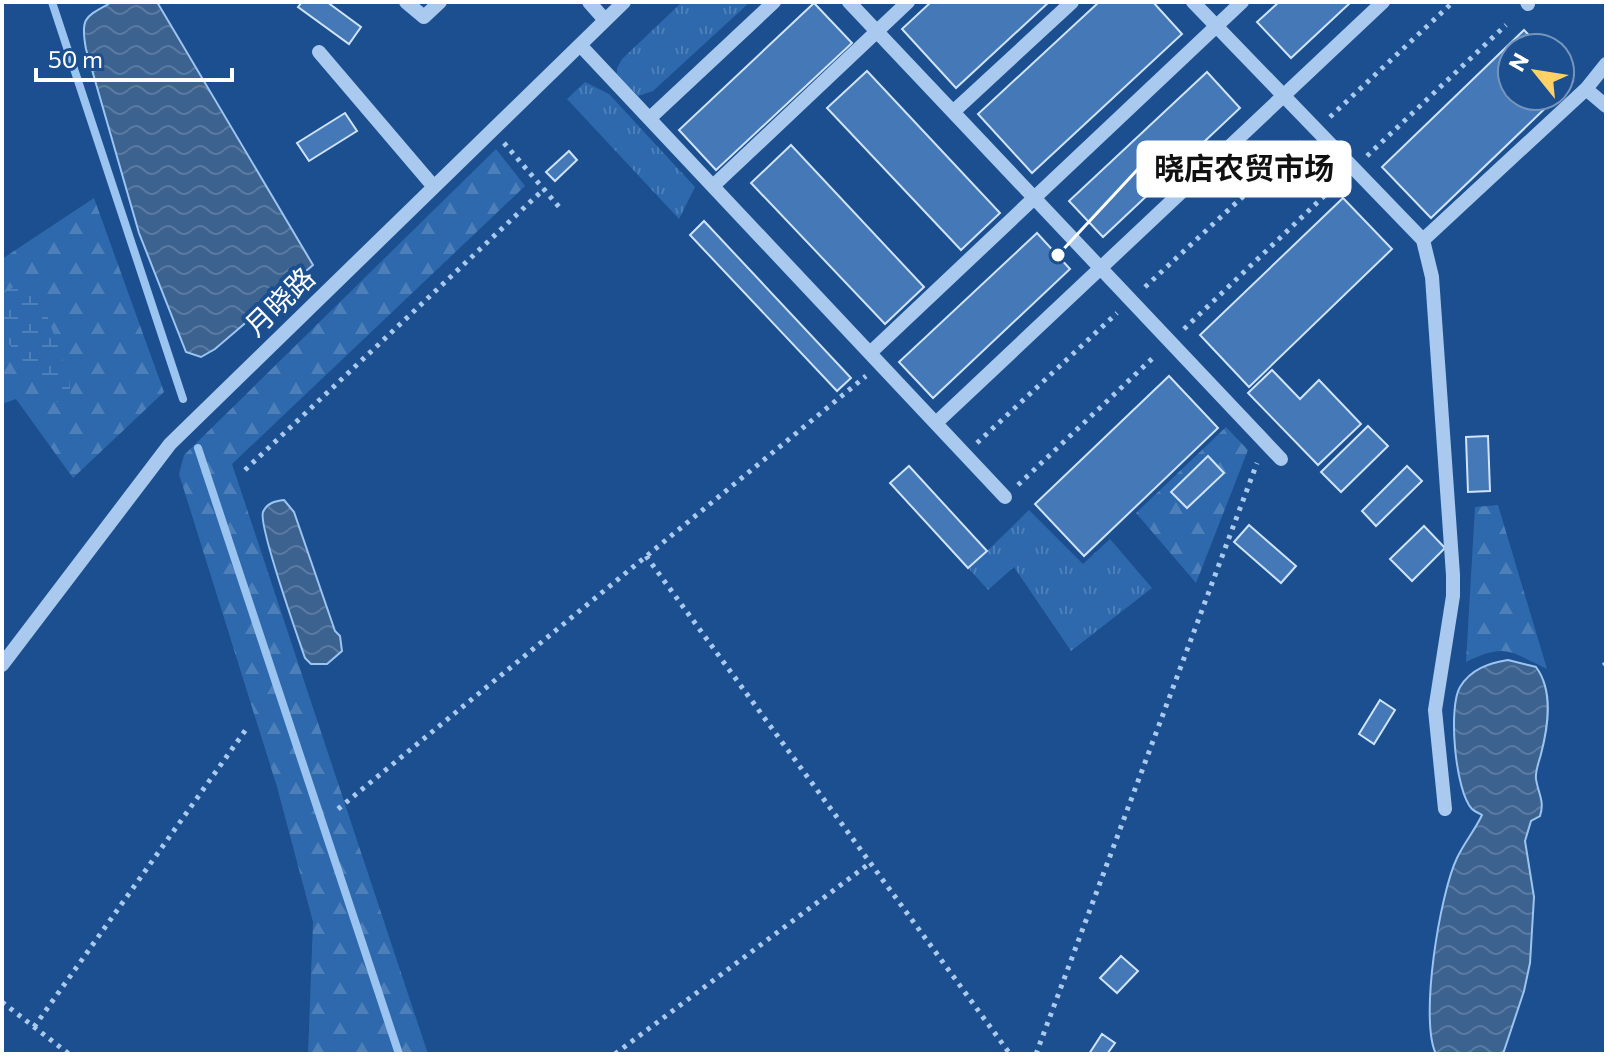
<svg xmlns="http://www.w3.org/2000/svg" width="1608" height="1056" font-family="Commissioner,'Noto Sans SC',sans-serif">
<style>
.grass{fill:url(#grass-tufts)}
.forest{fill:url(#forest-firs)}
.wetland{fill:url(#wetland-marsh)}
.water{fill:url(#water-waves);stroke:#9cc4f0;stroke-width:2}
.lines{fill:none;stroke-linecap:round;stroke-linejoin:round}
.stream{stroke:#9cc4f0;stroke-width:8}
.building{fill:#4478b7;stroke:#cfe3fa;stroke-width:2}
.path{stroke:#a9c9ee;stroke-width:5;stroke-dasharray:4 6;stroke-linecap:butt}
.minor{stroke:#a9c9ee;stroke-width:14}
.labels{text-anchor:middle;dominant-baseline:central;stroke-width:8;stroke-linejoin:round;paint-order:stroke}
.street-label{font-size:28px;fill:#fff;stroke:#1b4f8f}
.leader{fill:none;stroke:#fff;stroke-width:3}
.callout-dot{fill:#fff;stroke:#1b4f8f;stroke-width:3}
.callout{fill:#fff;stroke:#fff;stroke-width:3}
.callout-label{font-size:30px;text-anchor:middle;font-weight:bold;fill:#111}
</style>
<defs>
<pattern id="grass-tufts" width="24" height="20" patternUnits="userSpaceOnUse" patternTransform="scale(2)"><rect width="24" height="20" fill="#2e69ad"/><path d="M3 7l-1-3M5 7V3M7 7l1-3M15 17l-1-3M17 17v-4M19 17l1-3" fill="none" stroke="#4d80b9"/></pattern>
<pattern id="forest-firs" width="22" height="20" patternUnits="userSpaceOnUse" patternTransform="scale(2)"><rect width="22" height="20" fill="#2e69ad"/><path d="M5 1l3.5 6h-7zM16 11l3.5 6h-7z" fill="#4d80b9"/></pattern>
<pattern id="wetland-marsh" width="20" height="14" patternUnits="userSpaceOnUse" patternTransform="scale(2)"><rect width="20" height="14" fill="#2e69ad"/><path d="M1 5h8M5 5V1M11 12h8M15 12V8" fill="none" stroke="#4d80b9"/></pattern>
<pattern id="water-waves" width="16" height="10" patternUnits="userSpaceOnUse" patternTransform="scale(2)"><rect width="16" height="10" fill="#3c6290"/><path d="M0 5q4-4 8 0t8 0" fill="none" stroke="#597aa1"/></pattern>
</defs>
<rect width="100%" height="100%" fill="#1b4f8f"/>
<path class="grass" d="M 682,2 L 750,2 L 653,91 L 638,96 L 617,74 L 617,68 L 622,59 Z
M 585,82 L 609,94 L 695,187 L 679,219 L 567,99 Z
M 1029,510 L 1083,564 L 1110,539 L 1152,588 L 1071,651 L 1014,567 L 988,590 L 969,569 Z"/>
<path class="forest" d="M 496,149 L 525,186 L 232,464 L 428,1054 L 308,1054 L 313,922 L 277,787 L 179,474 L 184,455 Z
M 94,198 L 164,392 L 73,478 L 16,399 L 2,404 L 2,259 Z
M 1226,427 L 1248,450 L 1196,583 L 1136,513 Z
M 1498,505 L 1547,669 C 1509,651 1506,643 1466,662 L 1475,507 Z"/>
<path class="wetland" d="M 22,282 L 38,289 L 69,378 L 72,408 L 59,404 L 10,345 L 2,339 L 2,294 Z"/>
<path class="water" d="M 112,2 L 157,2 L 313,265 L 215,349 L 201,357 L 186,352 L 139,233 L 86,49 C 80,17 85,17 112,2 Z
M 284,500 L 294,512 L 335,631 L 340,636 L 342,651 L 327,664 L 311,664 L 305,658 C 298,637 258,526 263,512 C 267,503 275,501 284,500 Z
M 1508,660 L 1536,667 C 1554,691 1548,727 1541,754 C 1539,762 1535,771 1536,779 C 1538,793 1545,801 1540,816 L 1531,821 L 1525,841 L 1534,897 L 1530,963 L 1524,991 L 1503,1054 L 1436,1054 C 1419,1020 1440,893 1457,858 C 1464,843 1475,830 1482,815 C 1479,813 1475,812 1472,809 C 1455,791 1448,707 1460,687 C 1471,669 1489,663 1508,660 Z"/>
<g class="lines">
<path class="stream" d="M 52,2 L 183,399
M 198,448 L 399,1054"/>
</g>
<path class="building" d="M 302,2 L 327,2 L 361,27 L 349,44 L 298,7 Z
M 931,2 L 1049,2 L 956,88 L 902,29 Z
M 1099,2 L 1153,2 L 1182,34 L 1032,173 L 978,114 Z
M 1279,2 L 1351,2 L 1291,58 L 1257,22 Z
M 814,3 L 852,43 L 716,170 L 679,130 Z
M 1524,30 L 1541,48 L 1512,48 L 1512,96 L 1558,96 L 1431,218 L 1382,167 Z
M 1560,67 L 1573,81 L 1560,94 Z
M 867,71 L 1000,213 L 961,250 L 827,108 Z
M 1207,72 L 1240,108 L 1103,237 L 1069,201 Z
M 345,113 L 357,131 L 309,161 L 297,143 Z
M 791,145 L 924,287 L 885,324 L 751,183 Z
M 569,151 L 577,160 L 555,181 L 546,172 Z
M 1343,198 L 1392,249 L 1249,387 L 1200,335 Z
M 704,221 L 851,378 L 837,391 L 690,235 Z
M 1037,233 L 1070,269 L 933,398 L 899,362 Z
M 1272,370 L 1300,399 L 1319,380 L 1361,424 L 1318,465 L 1248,393 Z
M 1169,376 L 1218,428 L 1084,556 L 1035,504 Z
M 1368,426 L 1388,446 L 1341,492 L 1321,472 Z
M 1488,436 L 1490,491 L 1468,492 L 1466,437 Z
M 1208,456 L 1224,473 L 1187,508 L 1171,492 Z
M 909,466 L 987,551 L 968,568 L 890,483 Z
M 1407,466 L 1422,481 L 1376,526 L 1362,511 Z
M 1249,525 L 1296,566 L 1281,583 L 1234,542 Z
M 1424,526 L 1445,548 L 1412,581 L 1390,559 Z
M 1380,700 L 1395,710 L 1374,744 L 1359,734 Z
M 1121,956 L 1138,971 L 1117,993 L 1100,978 Z
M 1102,1034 L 1115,1043 L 1107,1054 L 1089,1054 Z"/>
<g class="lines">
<path class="path" d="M 1330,117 L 1453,2
M 504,143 L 560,208
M 1367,156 L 1506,25
M 1145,287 L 1302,142
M 1184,329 L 1342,179
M 977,443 L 1117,313
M 245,470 L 544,189
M 1018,485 L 1156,355
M 646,556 L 1010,1054
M 1604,662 L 1606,665
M 338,809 L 866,376
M 2,1002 L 69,1054
M 34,1027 L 247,728
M 615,1054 L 870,863
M 1036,1054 L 1257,463"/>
<path class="minor" d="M 406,2 L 424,17 L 440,2
M 589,2 L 605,20
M 849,2 L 1281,459
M 1193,2 L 1423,240 L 1432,277 L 1453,575 L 1453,596 L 1435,710 L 1445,809
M 1527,2 L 1528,4
M 580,45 L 1005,497
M 319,52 L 434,187
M 1586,89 L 1606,106
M 953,112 L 1072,2
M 650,118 L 774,2
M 713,186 L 908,2
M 1423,240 L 1586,89 L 1606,64
M 870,353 L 1242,2
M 936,423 L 1383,2
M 2,665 L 170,444 L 624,2"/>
</g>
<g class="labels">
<g class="street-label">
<text transform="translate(279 301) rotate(-44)">月晓路</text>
</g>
</g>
<path class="leader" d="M1058 255L1138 169"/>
<circle class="callout-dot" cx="1058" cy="255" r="8"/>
<rect class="callout" x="1138" y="142" width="212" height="54" rx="8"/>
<g class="callout-label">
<text x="1244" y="179">晓店农贸市场</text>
</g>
<rect width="1608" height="1056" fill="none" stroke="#ffffff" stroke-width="8"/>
<g transform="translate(1536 72) rotate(300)"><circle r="38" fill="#1b4f8f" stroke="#7695bc" stroke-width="2"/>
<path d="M0-6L14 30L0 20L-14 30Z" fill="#ffd166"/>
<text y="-12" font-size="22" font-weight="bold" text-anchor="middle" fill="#ffffff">N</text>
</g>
<path d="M36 68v12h196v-12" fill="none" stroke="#ffffff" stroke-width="4"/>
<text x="48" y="68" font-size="24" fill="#ffffff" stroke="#1b4f8f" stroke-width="6" paint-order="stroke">50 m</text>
</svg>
